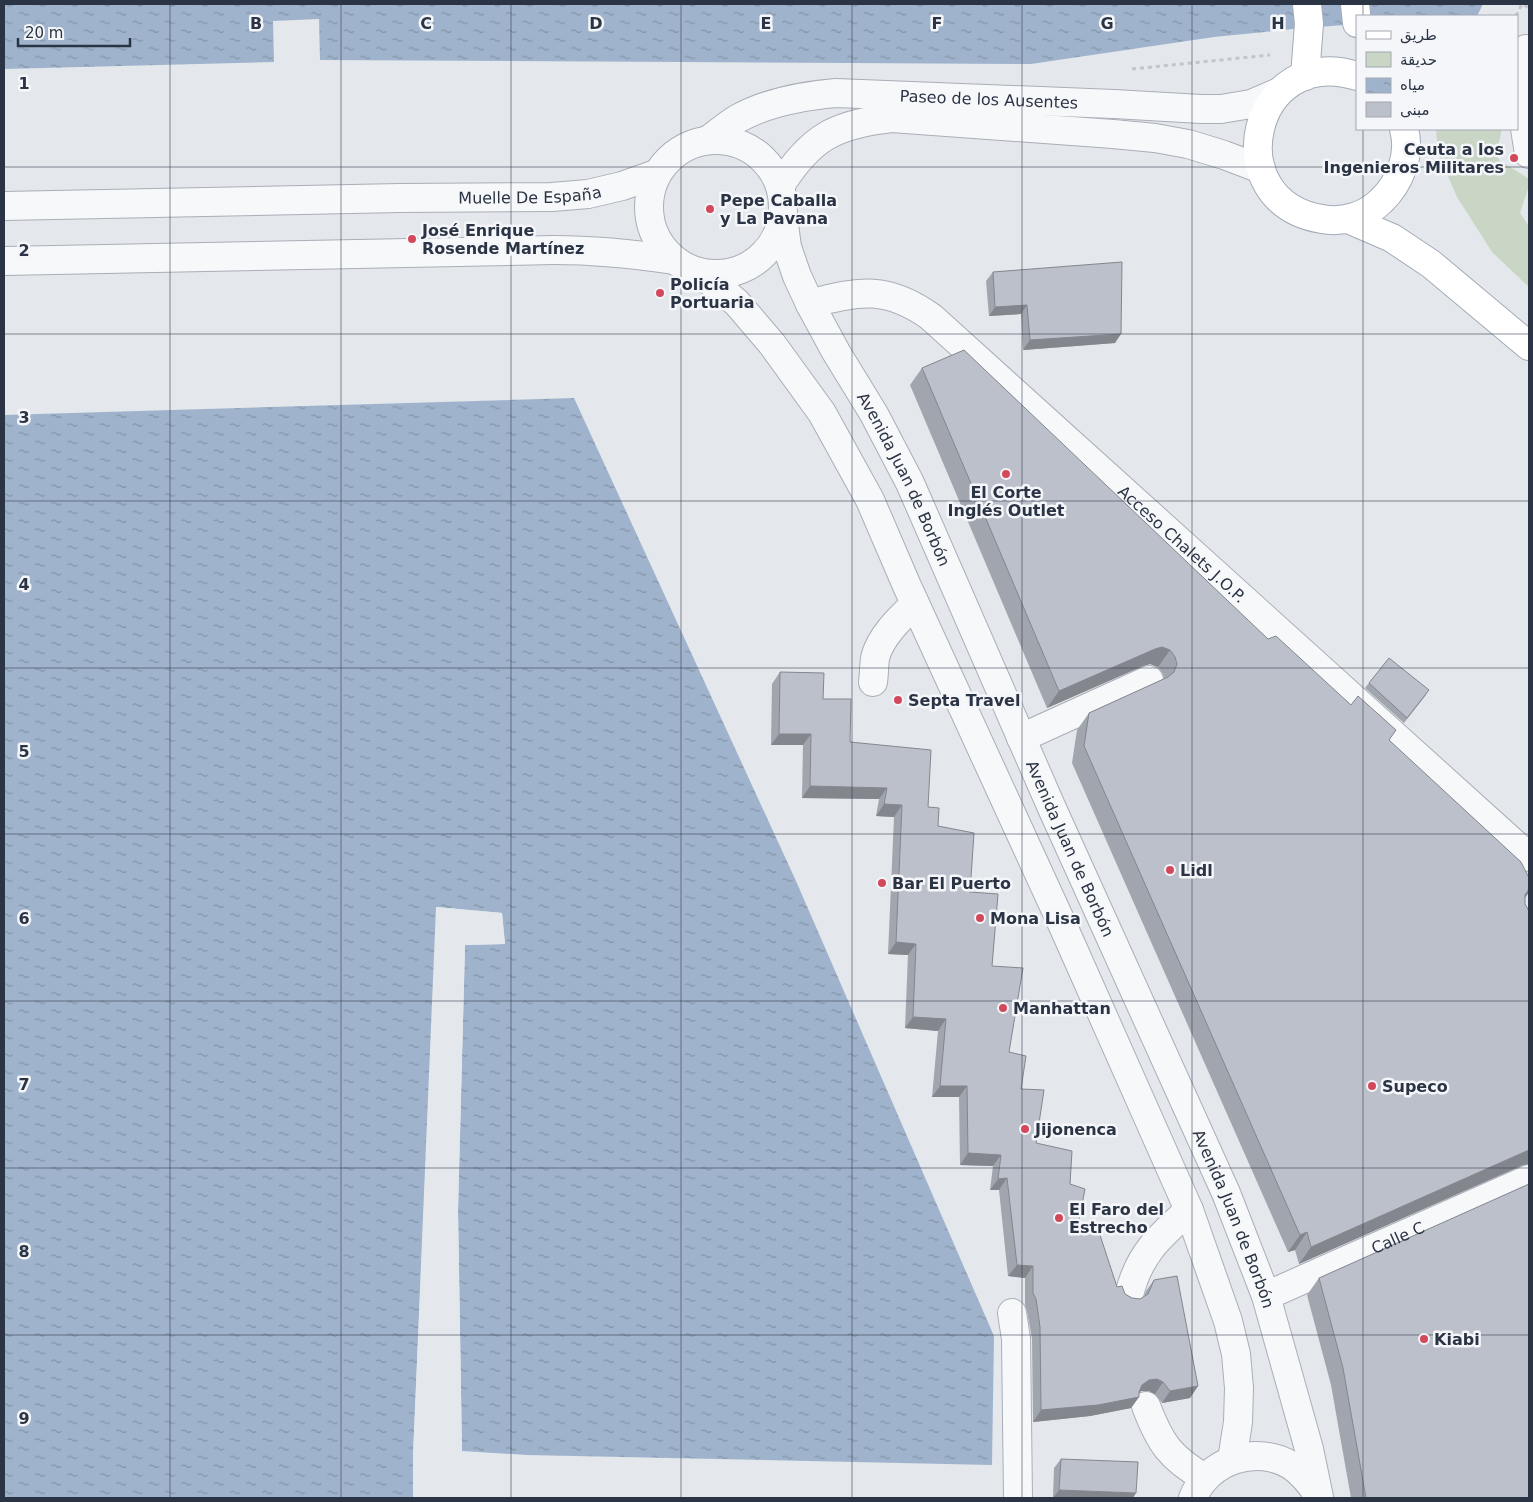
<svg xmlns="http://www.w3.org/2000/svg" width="1533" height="1502" font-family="'DejaVu Sans','Noto Naskh Arabic',sans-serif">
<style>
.green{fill:#c9d6c5}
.water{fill:url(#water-ripples)}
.pier{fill:#e4e7ec}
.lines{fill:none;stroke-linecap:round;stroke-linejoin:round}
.minor-casing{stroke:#a9aeb7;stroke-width:30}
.major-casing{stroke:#a3abb8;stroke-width:30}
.path{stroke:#c2c5cb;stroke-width:3;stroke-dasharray:4 4;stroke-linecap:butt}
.minor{stroke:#f7f8fa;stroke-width:28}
.major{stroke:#fff;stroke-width:28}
.wall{fill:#a1a5ae}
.shaded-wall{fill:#83868d}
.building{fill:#bbc0ca;stroke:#83868d}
.grid{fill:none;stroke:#2b3445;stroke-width:1;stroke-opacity:0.55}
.poi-dot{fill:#d1495b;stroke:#f4f6f9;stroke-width:2}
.labels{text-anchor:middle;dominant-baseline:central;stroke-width:5;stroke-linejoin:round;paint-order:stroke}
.street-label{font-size:16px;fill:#2b3445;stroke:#f4f6f9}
.poi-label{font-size:16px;font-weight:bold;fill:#2b3445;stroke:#f4f6f9;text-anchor:start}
.grid-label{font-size:16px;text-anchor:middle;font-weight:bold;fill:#2b3445;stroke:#f4f6f9;stroke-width:5;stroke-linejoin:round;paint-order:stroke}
</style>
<defs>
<pattern id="water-ripples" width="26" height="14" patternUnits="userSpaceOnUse" patternTransform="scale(1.25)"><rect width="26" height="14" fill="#9fb4cc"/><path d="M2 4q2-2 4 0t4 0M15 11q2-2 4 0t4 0" fill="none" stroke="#8293a7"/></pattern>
</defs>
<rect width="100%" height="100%" fill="#e4e7ec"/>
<path class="green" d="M 1436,129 L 1502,129 L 1497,151 L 1499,160 L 1529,179 L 1529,186 L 1520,213 L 1529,226 L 1529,287 L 1492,252 L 1457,197 L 1438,153 Z"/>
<path class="water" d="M 4,4 L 1529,4 L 1517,16 L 1357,16 L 1357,24 L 1293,29 L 1214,37 L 1031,64 L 320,60 L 319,19 L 273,21 L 274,62 L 4,69 Z
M 574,398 L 796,881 L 994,1336 L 992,1465 L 527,1455 L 462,1451 L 458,1211 L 465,945 L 505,944 L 502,913 L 437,907 L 413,1456 L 413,1498 L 4,1498 L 4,415 Z"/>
<path class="pier" d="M 1483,4 L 1529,4 L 1529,49 L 1517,42 L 1517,16 L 1477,16 Z
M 436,907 L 502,913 L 505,944 L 465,945 L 458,1211 L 462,1451 L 460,1451 L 455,1211 L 462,945 L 465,943 L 503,942 L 499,915 L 439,910 L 415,1456 L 413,1456 Z"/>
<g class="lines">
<g class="minor-casing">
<g id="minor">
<path d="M 1526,49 L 1524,122 L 1529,154"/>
<circle cx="716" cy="207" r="67"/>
<path id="s1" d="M 708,140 C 718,133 727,125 737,119 C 767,102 802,96 836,93 L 1114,104 L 1201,109 L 1221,109 L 1251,104 L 1279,92"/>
<path d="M 780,186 C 810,138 835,124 892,118 L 1113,134 L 1155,138 L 1188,144 L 1224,155 L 1261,169"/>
<path id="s2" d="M 4,206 L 400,198 L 552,197 L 588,194 L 622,186 L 656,174"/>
<path id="s3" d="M 783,217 L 787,247 L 797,276 L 810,304 L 836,352 L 874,414 L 910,483 L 1051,806 L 1226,1193 L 1266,1296 L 1309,1449 L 1319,1497"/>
<path d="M 4,261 L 554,250 C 595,250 634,254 674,260"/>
<path d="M 693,271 L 716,285 L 737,303 L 772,344 L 822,413 L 870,500 L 907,586 L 1063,926 L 1189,1210 L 1228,1321 L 1236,1354 L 1239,1388 L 1238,1422 L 1232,1460"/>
<path id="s4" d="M 810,304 C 859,290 888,286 931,317 L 1529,857"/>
<path d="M 873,682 C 874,675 874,666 875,658 C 880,637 900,618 915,604"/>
<path d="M 1021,738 L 1149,680"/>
<path d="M 1129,1295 C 1139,1254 1159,1237 1189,1210"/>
<path id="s5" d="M 1266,1296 L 1529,1179"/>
<path d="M 1012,1313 L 1016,1339 L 1018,1498"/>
<path d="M 1146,1406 C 1160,1443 1170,1458 1205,1478"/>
<path d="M 1193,1498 C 1208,1460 1257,1444 1292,1466 C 1303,1474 1311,1484 1318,1495"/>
</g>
</g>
<g class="major-casing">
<path id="major" d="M 1355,4 L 1357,23
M 1305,76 L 1309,24 L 1307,4
M 1357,76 C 1251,43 1216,202 1322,219 C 1343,223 1366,216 1381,201 C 1400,183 1411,155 1404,129
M 1348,219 L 1392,238 L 1431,264 L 1529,346"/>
</g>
<path class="path" d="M 1516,16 L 1522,4 L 1529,8
M 1132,69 L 1270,55"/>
<use href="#minor" class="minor"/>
<use href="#major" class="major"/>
</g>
<path class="wall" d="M 993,272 L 1115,343 L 1023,350 L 1021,314 L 989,316 L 986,281 Z
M 922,368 L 1351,705 L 1396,730 L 1389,740 L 1529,892 L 1525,898 L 1525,904 L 1529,911 L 1529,1164 L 1523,1165 L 1299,1264 L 1295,1250 L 1288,1252 L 1072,763 L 1077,730 L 1089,713 L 1164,679 L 1163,674 L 1158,667 L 1150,664 L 1143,666 L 1047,708 L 910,385 Z
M 780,672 L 823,699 L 850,742 L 928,807 L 970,892 L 992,966 L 1009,1052 L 1021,1089 L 1036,1143 L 1070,1184 L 1077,1231 L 1117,1287 L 1125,1294 L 1132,1298 L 1140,1299 L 1144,1297 L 1146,1291 L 1154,1280 L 1198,1386 L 1190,1398 L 1162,1403 L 1155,1394 L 1149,1391 L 1141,1391 L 1139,1393 L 1139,1397 L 1131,1408 L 1090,1416 L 1033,1422 L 1032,1339 L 1027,1311 L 1025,1305 L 1025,1278 L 1008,1276 L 999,1190 L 990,1190 L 993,1166 L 960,1165 L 959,1097 L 932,1097 L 938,1031 L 905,1028 L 908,955 L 888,954 L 894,817 L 876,816 L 879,799 L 802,798 L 803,745 L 771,745 L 772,684 Z
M 1369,683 L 1426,695 L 1404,723 L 1365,688 Z
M 1319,1278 L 1529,1498 L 1351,1498 L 1331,1385 L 1307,1295 Z
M 1061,1459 L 1133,1498 L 1053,1498 L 1054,1468 Z"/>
<path class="shaded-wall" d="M 1027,305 L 1021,314 L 989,316 L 995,307 Z
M 1121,334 L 1115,343 L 1023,350 L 1030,340 Z
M 1162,647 L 1170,650 L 1158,667 L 1150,664 L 1143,666 L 1047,708 L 1059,691 L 1155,649 Z
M 779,734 L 811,734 L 803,745 L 771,745 Z
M 810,786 L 887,788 L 879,799 L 802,798 Z
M 884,804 L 902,805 L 894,817 L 876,816 Z
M 1529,889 L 1529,892 L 1521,903 L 1517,906 Z
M 896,942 L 916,944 L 908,955 L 888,954 Z
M 913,1017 L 946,1019 L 938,1031 L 905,1028 Z
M 940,1086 L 967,1086 L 959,1097 L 932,1097 Z
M 1529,1150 L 1529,1164 L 1523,1165 L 1299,1264 L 1311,1247 Z
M 968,1153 L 1001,1155 L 993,1166 L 960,1165 Z
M 1007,1178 L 999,1190 L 990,1190 L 998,1179 Z
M 1307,1232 L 1295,1250 L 1288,1252 L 1300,1235 Z
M 1017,1265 L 1033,1266 L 1025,1278 L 1008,1276 Z
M 1157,1379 L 1163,1382 L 1155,1394 L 1149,1391 L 1141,1391 L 1134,1397 L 1142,1385 L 1149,1380 Z
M 1198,1386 L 1190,1398 L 1162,1403 L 1170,1391 Z
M 1139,1397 L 1131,1408 L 1090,1416 L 1033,1422 L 1041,1410 Z
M 1059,1490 L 1136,1493 L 1133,1498 L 1053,1498 Z"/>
<path class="building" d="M 1122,262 L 1121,334 L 1030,340 L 1027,305 L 995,307 L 993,272 Z
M 964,350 L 1268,639 L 1276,636 L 1351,705 L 1358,696 L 1396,730 L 1389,740 L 1521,862 L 1529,878 L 1529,889 L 1525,895 L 1525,904 L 1529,911 L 1529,1150 L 1311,1247 L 1307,1232 L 1300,1235 L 1084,746 L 1089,713 L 1168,677 L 1174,672 L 1177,664 L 1175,657 L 1170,650 L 1162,647 L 1155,649 L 1059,691 L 922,368 Z
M 1389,658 L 1429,690 L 1407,718 L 1369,683 Z
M 780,672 L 824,673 L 823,699 L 851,699 L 850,742 L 931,750 L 928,807 L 939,808 L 938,826 L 974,833 L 970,892 L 998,894 L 992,966 L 1023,968 L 1009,1052 L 1026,1056 L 1021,1089 L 1044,1090 L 1036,1143 L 1072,1151 L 1070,1184 L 1085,1189 L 1077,1231 L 1100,1235 L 1117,1287 L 1122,1286 L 1125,1294 L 1132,1298 L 1140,1299 L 1148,1294 L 1154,1280 L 1177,1276 L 1198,1386 L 1170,1391 L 1163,1382 L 1157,1379 L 1149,1380 L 1142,1385 L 1139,1392 L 1139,1397 L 1098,1405 L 1041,1410 L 1040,1327 L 1036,1299 L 1033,1293 L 1033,1266 L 1017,1265 L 1007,1178 L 998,1179 L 1001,1155 L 968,1153 L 967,1086 L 940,1086 L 946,1019 L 913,1017 L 916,944 L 896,942 L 902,805 L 884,804 L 887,788 L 810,786 L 811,734 L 779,734 Z
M 1529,1184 L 1529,1498 L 1366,1498 L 1343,1368 L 1319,1278 Z
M 1061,1459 L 1138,1462 L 1136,1493 L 1059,1490 Z"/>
<path class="grid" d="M 170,4 L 170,1498M 341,4 L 341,1498M 511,4 L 511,1498M 681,4 L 681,1498M 852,4 L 852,1498M 1022,4 L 1022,1498M 1192,4 L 1192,1498M 1363,4 L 1363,16M 1363,129 L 1363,1498M 4,167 L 1529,167M 4,334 L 1529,334M 4,501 L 1529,501M 4,668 L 1529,668M 4,834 L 1529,834M 4,1001 L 1529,1001M 4,1168 L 1529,1168M 4,1335 L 1529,1335"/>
<g class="poi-dot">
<circle cx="1514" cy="158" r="5"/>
<circle cx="710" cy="209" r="5"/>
<circle cx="412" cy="239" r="5"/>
<circle cx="660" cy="293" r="5"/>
<circle cx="1006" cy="474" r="5"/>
<circle cx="898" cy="700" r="5"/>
<circle cx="1170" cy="870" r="5"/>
<circle cx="882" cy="883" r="5"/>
<circle cx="980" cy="918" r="5"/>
<circle cx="1003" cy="1008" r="5"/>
<circle cx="1372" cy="1086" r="5"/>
<circle cx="1025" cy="1129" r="5"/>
<circle cx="1059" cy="1218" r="5"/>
<circle cx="1424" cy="1339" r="5"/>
</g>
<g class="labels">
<g class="street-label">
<text stroke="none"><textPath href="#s1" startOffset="292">Paseo de los Ausentes</textPath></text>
<text stroke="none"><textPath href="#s2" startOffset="526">Muelle De España</textPath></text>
<text stroke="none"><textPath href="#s3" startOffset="291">Avenida Juan de Borbón</textPath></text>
<text stroke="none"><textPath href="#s4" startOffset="466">Acceso Chalets J.O.P.</textPath></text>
<text stroke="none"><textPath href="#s3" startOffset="696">Avenida Juan de Borbón</textPath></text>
<text stroke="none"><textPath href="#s3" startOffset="1101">Avenida Juan de Borbón</textPath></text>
<text stroke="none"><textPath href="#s5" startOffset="144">Calle C</textPath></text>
</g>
<g class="poi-label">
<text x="1504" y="149" text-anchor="end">Ceuta a los<tspan x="1504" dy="18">Ingenieros Militares</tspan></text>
<text x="720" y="200">Pepe Caballa<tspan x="720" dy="18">y La Pavana</tspan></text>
<text x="422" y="230">José Enrique<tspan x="422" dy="18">Rosende Martínez</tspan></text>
<text x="670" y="284">Policía<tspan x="670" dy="18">Portuaria</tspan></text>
<text x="1006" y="492" text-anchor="middle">El Corte<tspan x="1006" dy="18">Inglés Outlet</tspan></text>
<text x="908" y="700">Septa Travel</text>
<text x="1180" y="870">Lidl</text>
<text x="892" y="883">Bar El Puerto</text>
<text x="990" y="918">Mona Lisa</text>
<text x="1013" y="1008">Manhattan</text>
<text x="1382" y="1086">Supeco</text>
<text x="1035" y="1129">Jijonenca</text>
<text x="1069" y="1209">El Faro del<tspan x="1069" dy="18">Estrecho</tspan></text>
<text x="1434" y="1339">Kiabi</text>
</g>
</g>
<g class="grid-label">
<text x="256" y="29">B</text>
<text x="426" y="29">C</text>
<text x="596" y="29">D</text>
<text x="766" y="29">E</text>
<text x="937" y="29">F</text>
<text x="1107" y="29">G</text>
<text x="1278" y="29">H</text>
<text x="24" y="89">1</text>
<text x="24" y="256">2</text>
<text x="24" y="423">3</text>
<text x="24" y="590">4</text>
<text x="24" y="757">5</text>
<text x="24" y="924">6</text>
<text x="24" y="1090">7</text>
<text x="24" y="1257">8</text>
<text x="24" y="1424">9</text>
</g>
<rect width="1533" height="1502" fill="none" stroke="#2b3445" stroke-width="10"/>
<rect x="1356" y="15" width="162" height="115" fill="#f4f6f9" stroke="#a4a8b1"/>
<rect x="1366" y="31" width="25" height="8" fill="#ffffff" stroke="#a4a8b1"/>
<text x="1400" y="40" font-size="15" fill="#2b3445">طريق</text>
<rect x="1366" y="52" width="25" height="15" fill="#c9d6c5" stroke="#a4a8b1"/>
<text x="1400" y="65" font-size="15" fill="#2b3445">حديقة</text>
<rect x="1366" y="78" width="25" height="15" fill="url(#water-ripples)" stroke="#a4a8b1"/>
<text x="1400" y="90" font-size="15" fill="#2b3445">مياه</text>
<rect x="1366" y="102" width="25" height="15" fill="#bbc0ca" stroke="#a4a8b1"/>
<text x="1400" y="115" font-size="15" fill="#2b3445">مبنى</text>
<path d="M18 38v8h112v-8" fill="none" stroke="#2b3445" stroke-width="2.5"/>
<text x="25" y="38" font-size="15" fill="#2b3445" stroke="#f4f6f9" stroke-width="4" paint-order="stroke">20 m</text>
</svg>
